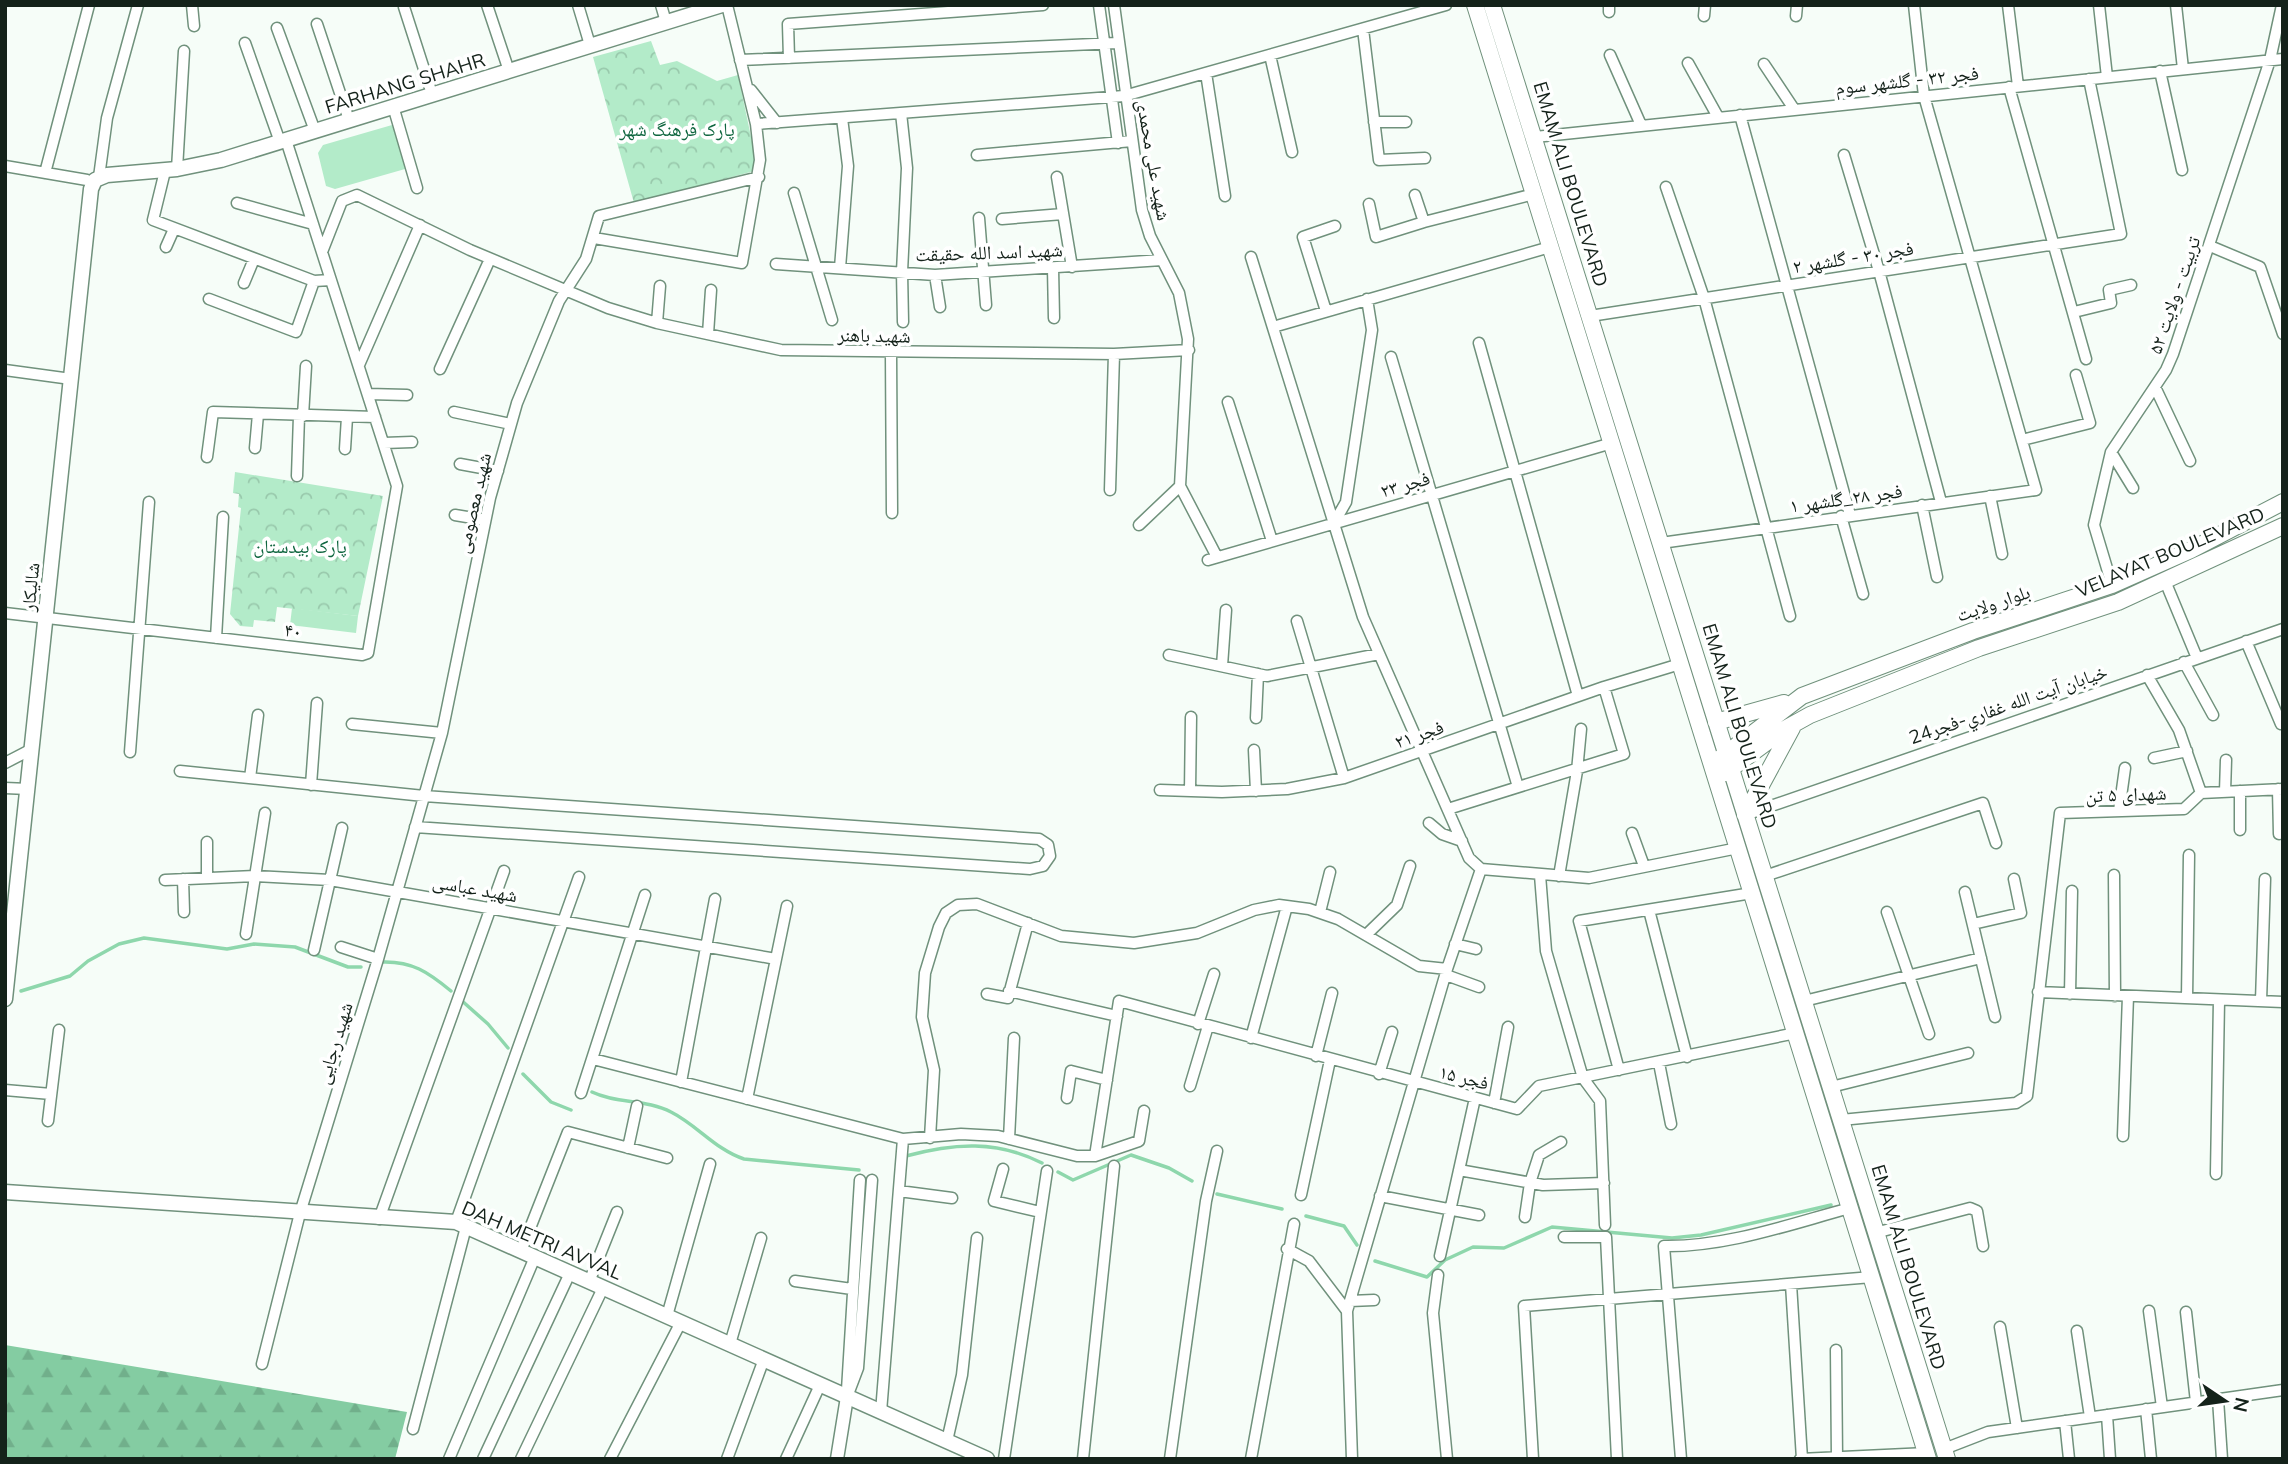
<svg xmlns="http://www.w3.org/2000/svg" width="2288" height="1464" font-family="Mulish,'Noto Naskh Arabic',sans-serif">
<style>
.grass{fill:#b3ebc9}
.forest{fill:url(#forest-firs)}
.park{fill:url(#park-crowns)}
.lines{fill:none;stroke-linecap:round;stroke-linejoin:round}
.stream{stroke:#8ed7ac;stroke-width:3.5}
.minor-casing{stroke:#70917c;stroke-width:13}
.tertiary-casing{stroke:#70917c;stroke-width:15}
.secondary-casing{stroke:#70917c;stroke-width:17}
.primary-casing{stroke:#70917c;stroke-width:18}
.minor{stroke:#fff;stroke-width:10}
.tertiary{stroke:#fff;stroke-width:12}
.secondary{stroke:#fff;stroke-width:14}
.primary{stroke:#fff;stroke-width:16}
.labels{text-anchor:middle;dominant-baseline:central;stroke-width:7;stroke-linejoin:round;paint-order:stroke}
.street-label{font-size:19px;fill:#14221a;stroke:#fff}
.park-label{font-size:19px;fill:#0f663f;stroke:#fff}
</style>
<defs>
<pattern id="forest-firs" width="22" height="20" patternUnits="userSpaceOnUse" patternTransform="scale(1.75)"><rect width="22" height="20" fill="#84cca2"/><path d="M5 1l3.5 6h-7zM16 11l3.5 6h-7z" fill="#71af8b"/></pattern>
<pattern id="park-crowns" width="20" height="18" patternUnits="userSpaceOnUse" patternTransform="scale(1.75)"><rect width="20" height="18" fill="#b3ebc9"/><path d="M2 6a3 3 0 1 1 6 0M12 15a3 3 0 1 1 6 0" fill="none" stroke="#99c9ac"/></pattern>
</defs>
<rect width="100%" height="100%" fill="#f6fdf8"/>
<path class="grass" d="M 392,125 L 402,145 L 405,169 L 335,189 L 326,186 L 318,153 L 323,145 Z
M 292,608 L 358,616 L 356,633 L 290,625 Z"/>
<path class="forest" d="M 5,1345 L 407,1412 L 395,1459 L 5,1459 Z"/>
<path class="park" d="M 651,41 L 660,65 L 677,61 L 717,81 L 738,75 L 758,170 L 634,203 L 593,57 Z
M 235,472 L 383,496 L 358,616 L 277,607 L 275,622 L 254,620 L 253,627 L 240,626 L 230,614 L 241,508 L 238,507 L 239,494 L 233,493 Z"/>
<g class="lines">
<path class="stream" d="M 382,962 C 412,961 428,972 451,991
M 21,991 L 70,976 L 88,961 L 119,944 L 144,938 L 227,949 L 254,944 L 295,947 L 348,967 L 361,967
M 461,1000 L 488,1024 L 508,1048
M 523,1074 L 551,1102 L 571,1110
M 592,1092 C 617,1104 647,1099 671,1112 C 697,1125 716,1150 744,1159 L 859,1170
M 906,1156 C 954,1143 997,1140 1042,1163
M 1058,1172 L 1073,1180 L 1131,1155 L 1169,1168 L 1192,1181
M 1217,1194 L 1282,1209
M 1306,1216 L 1344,1226 L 1357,1245
M 1375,1261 L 1427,1277 L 1445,1260 L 1473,1247 L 1504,1248 L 1552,1227 L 1672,1238 L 1701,1235 L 1831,1205"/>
<g class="minor-casing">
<path id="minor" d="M 192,5 L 194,26
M 487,5 L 509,71
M 578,5 L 590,45
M 661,5 L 666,22
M 1099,5 L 1118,143
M 1114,5 L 1142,210 L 1150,236 L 1179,293 L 1188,339 L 1180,486 L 1217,557
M 2008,5 L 2018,86
M 2099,5 L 2107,77
M 2176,5 L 2183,69
M 404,7 L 432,94
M 1609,12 L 1609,5
M 1704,16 L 1705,5
M 1796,16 L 1797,5
M 317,24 L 349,120
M 277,28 L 315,131
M 1363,29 L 1379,160 L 1425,158
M 245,43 L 280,142
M 1270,55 L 1292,152
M 1610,55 L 1641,125
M 789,58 L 788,24 L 1043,5
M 740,60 L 1117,43
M 1688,63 L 1718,117
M 1764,64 L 1794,109
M 2160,71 L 2182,170
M 1206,73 L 1225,196
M 2009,87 L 2086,359
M 751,90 L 777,123
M 393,106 L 417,188
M 901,113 L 907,168 L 902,272 L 903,322
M 1740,115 L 1850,515
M 1374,122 L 1406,122
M 756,124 L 1124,96 L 1446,5
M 1535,137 L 2283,59
M 977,155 L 1132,141
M 1844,155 L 1879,271 L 1941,502
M 5,166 L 87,180
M 177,169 L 184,51
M 165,171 L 153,220 L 314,281 L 331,280
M 45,173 L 89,5
M 99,177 L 107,118 L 138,5
M 1057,177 L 1072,267
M 1666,187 L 1704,298 L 1790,616
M 794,193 L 832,320
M 1415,195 L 1424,222 L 1534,194
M 237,203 L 313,224
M 1369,204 L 1376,237 L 1424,222
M 979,218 L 986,305
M 1002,219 L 1063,214
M 594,238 L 742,263 L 760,160 L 756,124 L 727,5
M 2210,246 L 2260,267 L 2283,334
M 166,247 L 174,229
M 322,252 L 342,201 L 357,195 L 470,250 L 608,308 L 657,323 L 781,350 L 1114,354 L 1189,350
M 1251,257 L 1363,617 L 1469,858 L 1481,869
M 776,264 L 935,275 L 1162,260
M 840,268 L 848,166 L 842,118
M 1053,268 L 1054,318
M 935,275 L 940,307
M 244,283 L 254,259
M 209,299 L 296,332 L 314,281
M 1326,311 L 1303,237 L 1335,226
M 2074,312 L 2111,303 L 2109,290 L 2131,285
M 1590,316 L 2121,234 L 2089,79
M 657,323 L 660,286
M 1273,327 L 1550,247
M 708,334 L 711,290
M 1479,343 L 1578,696
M 891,353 L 892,513
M 1391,357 L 1518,787
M 359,365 L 420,225
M 440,369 L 490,259
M 5,370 L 71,379
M 2155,387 L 2190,461
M 368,394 L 407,395
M 1228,402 L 1272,541
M 454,412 L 511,424
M 303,416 L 306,366
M 2022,440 L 2090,423 L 2076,375
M 384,443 L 412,442
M 255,448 L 258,414
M 345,449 L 347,417
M 2111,452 L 2133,488
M 207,457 L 213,412 L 375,417
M 460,464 L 498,471
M 297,476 L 299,416
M 1110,490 L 1114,354
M 1990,496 L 2002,554
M 1922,505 L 1937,577
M 455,515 L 485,520
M 1841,516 L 1863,594
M 1334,523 L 1346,502 L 1372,330 L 1367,299
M 1139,525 L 1180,486
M 1661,543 L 2036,490 L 1924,96 L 1914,5
M 1208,560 L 1612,443
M 2165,581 L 2197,658
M 2112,585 L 2094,525 L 2111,452 L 2166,370 L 2173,354 L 2270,60 L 2282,5
M 5,613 L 362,655 L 368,653 L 397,486 L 286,140
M 1297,621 L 1344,778
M 216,638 L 223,517
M 2246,641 L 2281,724
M 1169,655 L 1267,676 L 1379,654
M 2184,662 L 2213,715
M 1222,666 L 1226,610
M 2147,675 L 2179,730 L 2201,793
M 1256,718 L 1258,674
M 352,724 L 442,733
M 1254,750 L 1256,791
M 130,752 L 149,502
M 2154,758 L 2187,751
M 5,763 L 32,749
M 180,771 L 424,796 L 1039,839 L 1048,845 L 1050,856 L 1043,866 L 1030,869 L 415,827
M 250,778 L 258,715
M 311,785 L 317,703
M 5,788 L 28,789
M 2278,789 L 2279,834
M 1160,790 L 1222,792 L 1287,789 L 1344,778 L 1604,687 L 1680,664
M 1190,791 L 1191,717
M 2240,791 L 2240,830
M 2225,792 L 2226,760
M 1448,809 L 1624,754 L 1604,687
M 2119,811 L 2125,768
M 1745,815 L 2283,629
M 1429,823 L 1442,834 L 1462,841
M 1632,833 L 1644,866
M 207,842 L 207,878
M 1481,869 L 1589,878 L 1738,848
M 1540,875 L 1546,951 L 1583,1078 L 1600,1101 L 1605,1225
M 2114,875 L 2115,996
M 1559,876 L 1577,771 L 1581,729
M 1765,876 L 1983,803 L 1996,843
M 183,879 L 184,912
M 165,880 L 255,876 L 330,880 L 776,959
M 1965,892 L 1995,1017
M 1649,910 L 1687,1057
M 1320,912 L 1330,872
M 1887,912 L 1929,1034
M 1973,924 L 2021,913 L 2014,879
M 246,934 L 265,813
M 1366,935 L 1397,905 L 1410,866
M 1455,944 L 1476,949
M 341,947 L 378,959
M 314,950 L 342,828
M 1446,975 L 1479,987
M 1009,991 L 1117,1016
M 2038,992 L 2283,1002
M 987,994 L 1008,998 L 1028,923
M 2070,994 L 2072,891
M 2187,998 L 2189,855
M 1804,1001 L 1981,958
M 2261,1001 L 2265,879
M 1198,1024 L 1214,974
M 1251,1038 L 1287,906
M 1316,1056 L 1332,993
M 593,1059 L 903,1139 L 961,1134 L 998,1136 L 1077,1156 L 1095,1156 L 1139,1141 L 1144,1111
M 1659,1063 L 1671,1124
M 1619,1070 L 1579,921 L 1752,893
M 1379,1074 L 1392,1032
M 681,1082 L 715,899
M 1190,1086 L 1208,1026
M 1831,1087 L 1968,1053
M 5,1090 L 51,1094
M 581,1093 L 645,895
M 1067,1098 L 1071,1071 L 1107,1080
M 747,1099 L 787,906
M 1494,1103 L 1508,1027
M 1841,1120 L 2016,1103 L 2027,1096 L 2060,813 L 2184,809 L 2201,793 L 2283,789
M 48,1121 L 59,1030
M 2123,1136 L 2128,996
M 930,1138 L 934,1070 L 922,1017 L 925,973 L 939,927 L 946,913 L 958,905 L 977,904 L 1061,936 L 1134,943 L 1197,933 L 1254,910 L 1279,905 L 1309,909 L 1338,919 L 1419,966 L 1447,969
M 1009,1139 L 1014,1038
M 628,1148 L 637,1106
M 1095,1156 L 1119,1001 L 1517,1109 L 1539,1086 L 1796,1033
M 1003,1169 L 994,1201 L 1040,1212
M 1459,1170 L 1543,1185 L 1604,1183
M 2216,1174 L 2219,1000
M 899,1191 L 952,1198
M 1301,1195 L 1330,1060
M 1380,1196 L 1479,1215
M 1525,1217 L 1530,1183 L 1539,1155 L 1561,1142
M 379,1219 L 504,871
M 456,1222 L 579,877
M 1875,1233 L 1970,1208 L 1977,1211 L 1983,1246
M 1564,1237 L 1606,1237 L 1617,1459
M 1287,1249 L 1309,1261 L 1347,1311
M 521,1251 L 568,1132 L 667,1158
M 1440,1256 L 1475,1098
M 1438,1275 L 1433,1313 L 1447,1459
M 795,1281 L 852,1289
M 589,1282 L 617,1212
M 1791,1284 L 1802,1459
M 1350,1301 L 1374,1300
M 2149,1311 L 2162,1407
M 2186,1312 L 2196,1402
M 667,1316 L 710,1164
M 2000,1327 L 2017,1428
M 2077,1331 L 2090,1417
M 730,1344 L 761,1238
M 1836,1350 L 1837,1459
M 262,1364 L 300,1213 L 378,959 L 442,733 L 490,498 L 517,403 L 559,301 L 586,259 L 599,216 L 759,177
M 847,1390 L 860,1180
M 847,1397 L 858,1368 L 872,1180
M 2218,1399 L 2222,1459
M 2146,1409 L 2151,1459
M 881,1412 L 903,1139
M 2107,1415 L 2110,1459
M 2065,1421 L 2069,1459
M 413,1429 L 466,1227
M 947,1441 L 962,1375 L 977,1238
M 1944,1449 L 1988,1432 L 2283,1390
M 449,1459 L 535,1257
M 483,1459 L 570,1273
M 521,1459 L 603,1288
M 610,1459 L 681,1322
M 727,1459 L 764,1359
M 786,1459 L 820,1385
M 1004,1459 L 1047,1171
M 1083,1459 L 1114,1166
M 1170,1459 L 1206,1201 L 1217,1151
M 1251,1459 L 1294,1224
M 1352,1459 L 1347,1311 L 1447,969 L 1481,869
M 1533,1459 L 1524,1306 L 1872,1277
M 1681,1459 L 1664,1246 C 1727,1247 1790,1224 1850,1208
M 1800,1459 L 1927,1453"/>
</g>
<g class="tertiary-casing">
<path id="tertiary" d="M 837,1459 L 847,1397"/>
</g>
<g class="secondary-casing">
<path id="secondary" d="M 5,999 L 91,189 L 95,180 L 107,175 L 177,169 L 221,160 L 722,5
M 5,1192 L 456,1222 L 987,1459"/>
</g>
<g class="primary-casing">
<path id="primary" d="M 1475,5 L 1928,1459
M 1492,5 L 1947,1459
M 1716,722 L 1784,703
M 1719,759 L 1802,696 L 1973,631 L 2112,585 L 2191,550 L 2283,502
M 1725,773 L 1783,730 L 1810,715 L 1979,648 L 2118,602 L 2283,526
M 1745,815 L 1792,728"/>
</g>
<use href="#minor" class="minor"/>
<use href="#tertiary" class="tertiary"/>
<use href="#secondary" class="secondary"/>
<use href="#primary" class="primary"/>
</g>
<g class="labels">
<g class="street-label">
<text transform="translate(1907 80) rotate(-6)">فجر ۳۲ - گلشهر سوم</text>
<text transform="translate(405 83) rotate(-17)">FARHANG SHAHR</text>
<text transform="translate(1154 160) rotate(80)">شهید علی محمدی</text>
<text transform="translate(1571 184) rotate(73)">EMAM ALI BOULEVARD</text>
<text transform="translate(989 252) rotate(-2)">شهید اسد الله حقیقت</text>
<text transform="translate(1853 257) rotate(-9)">فجر ۳۰ - گلشهر ۲</text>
<text transform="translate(2174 295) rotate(-71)">تربیت - ولایت ۵۲</text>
<text transform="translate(874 335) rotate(1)">شهید باهنر</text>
<text transform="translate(1405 484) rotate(-16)">فجر ۲۳</text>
<text transform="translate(1846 498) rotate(-8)">فجر ۲۸_گلشهر ۱</text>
<text transform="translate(473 503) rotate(-77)">شهید معصومی</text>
<text transform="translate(2170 552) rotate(-23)">VELAYAT BOULEVARD</text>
<text transform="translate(30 587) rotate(-84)">شالیکار</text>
<text transform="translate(1993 603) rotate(-19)">بلوار ولایت</text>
<text transform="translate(293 630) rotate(7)">۴۰</text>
<text transform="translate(2008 704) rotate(-19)">خيابان آيت الله غفاري-فجر24</text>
<text transform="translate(1740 726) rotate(73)">EMAM ALI BOULEVARD</text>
<text transform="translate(1419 734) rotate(-19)">فجر ۲۱</text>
<text transform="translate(2126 794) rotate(-2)">شهدای ۵ تن</text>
<text transform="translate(475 888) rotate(10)">شهید عباسی</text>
<text transform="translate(334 1043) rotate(-73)">شهید رجایی</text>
<text transform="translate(1464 1077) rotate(14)">فجر ۱۵</text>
<text transform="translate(542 1240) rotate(23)">DAH METRI AVVAL</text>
<text transform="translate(1909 1267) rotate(73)">EMAM ALI BOULEVARD</text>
</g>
<g class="park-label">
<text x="677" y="129">پارک فرهنگ شهر</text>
<text x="300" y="546">پارک بیدستان</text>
</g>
</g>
<rect width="2288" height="1464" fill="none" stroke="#14221a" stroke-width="14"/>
<g transform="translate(2225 1401) rotate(103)" stroke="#ffffff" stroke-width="5" paint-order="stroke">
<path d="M0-5L12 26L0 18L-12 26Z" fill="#14221a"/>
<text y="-10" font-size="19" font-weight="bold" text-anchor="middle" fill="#14221a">N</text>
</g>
</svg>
